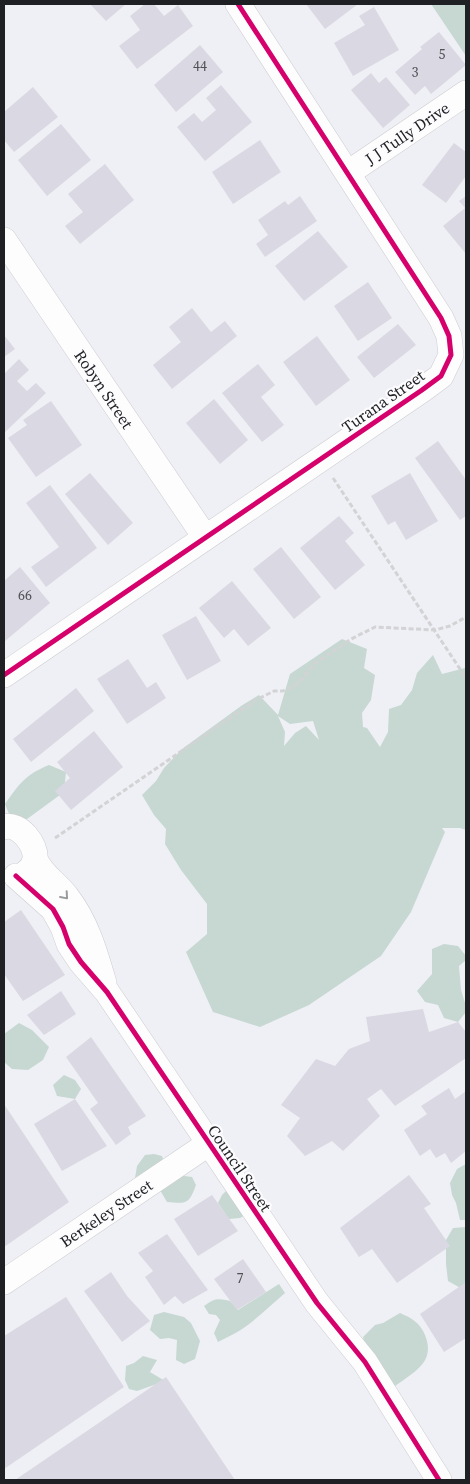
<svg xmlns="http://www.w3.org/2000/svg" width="470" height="1484" font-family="'Source Serif 4',serif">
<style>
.green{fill:#c6d8d1;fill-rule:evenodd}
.building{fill:#dad8e2}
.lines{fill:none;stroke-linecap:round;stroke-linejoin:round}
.minor-casing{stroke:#cdcdd1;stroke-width:26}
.path{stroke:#d3d3d5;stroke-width:3;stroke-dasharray:5 2.5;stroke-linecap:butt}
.minor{stroke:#fdfdfe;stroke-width:25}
.cycleway-casing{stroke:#fcfcfe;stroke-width:8}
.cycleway{stroke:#d6006c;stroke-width:5}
.oneway{stroke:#999a9b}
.labels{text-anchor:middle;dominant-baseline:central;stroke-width:4.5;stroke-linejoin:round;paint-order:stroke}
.number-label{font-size:14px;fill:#4f4f54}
.street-label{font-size:16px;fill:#1f2023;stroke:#fcfcfe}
</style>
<rect width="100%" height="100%" fill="#eff0f5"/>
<path class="green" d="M 431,4 L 466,4 L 466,56 Z
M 342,639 L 367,649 L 364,668 L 375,675 L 371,700 L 362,713 L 363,727 L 367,728 L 380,747 L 388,732 L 389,709 L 401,705 L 412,690 L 417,673 L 433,655 L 442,674 L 465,668 L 466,671 L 466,830 L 460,828 L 442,828 L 445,832 L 411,912 L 381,956 L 309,1005 L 260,1027 L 213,1012 L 186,952 L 207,934 L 207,904 L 181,870 L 165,844 L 166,829 L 154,815 L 142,795 L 156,781 L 164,768 L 182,749 L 241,706 L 259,695 L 278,715 L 290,674 ZM 278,716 L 290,724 L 313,721 L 319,740 L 306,726 L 295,733 L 284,746 L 285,732 Z
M 49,765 L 66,772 L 64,792 L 23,822 L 11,819 L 5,804 C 20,783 25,775 49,765 Z
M 444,944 L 458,946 L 466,956 L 466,960 L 459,966 L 461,990 L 466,1006 L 466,1012 L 458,1022 L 444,1018 L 438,1005 L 425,1002 L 417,991 L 432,974 L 432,949 Z
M 19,1023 L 32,1030 L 49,1047 L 43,1060 L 28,1070 L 12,1069 L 4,1062 L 4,1034 Z
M 64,1075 L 75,1080 L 81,1089 L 75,1099 L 57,1096 L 53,1085 Z
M 154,1154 L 162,1156 L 165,1166 L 135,1178 L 137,1166 L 145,1155 Z
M 466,1164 L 466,1220 L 460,1220 L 456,1203 L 452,1195 L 450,1183 L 457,1169 Z
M 170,1174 L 192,1177 L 196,1185 C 189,1204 187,1204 167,1202 L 160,1190 Z
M 227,1190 L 247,1214 L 240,1218 L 229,1219 L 218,1203 L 222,1195 Z
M 466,1227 L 466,1290 L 464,1290 L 448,1281 L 446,1264 L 446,1240 L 453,1228 Z
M 279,1284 L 285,1293 C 271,1305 255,1321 239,1331 C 233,1335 225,1338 218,1342 L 214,1333 L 220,1320 L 216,1315 L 209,1314 L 204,1306 C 214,1298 219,1298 230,1301 L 238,1310 Z
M 164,1312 L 184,1317 L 191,1323 L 200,1341 L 195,1359 L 184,1364 L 176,1360 L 177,1340 L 169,1338 L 160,1339 L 150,1330 L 154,1315 Z
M 400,1313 C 412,1318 420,1323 425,1335 C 436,1362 414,1372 395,1386 L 368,1361 L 363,1337 L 375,1325 L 383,1323 Z
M 143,1356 L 157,1360 L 150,1372 L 165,1381 L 137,1391 L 129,1389 L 125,1380 L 126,1366 L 134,1363 Z"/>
<path class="building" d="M 90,4 L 126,4 L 106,21 Z
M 145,4 L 154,4 L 164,16 L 178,5 L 193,26 L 137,69 L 119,46 L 140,30 L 130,16 Z
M 306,4 L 358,4 L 325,29 Z
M 374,7 L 399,50 L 353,76 L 334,43 L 365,25 L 359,16 Z
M 439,32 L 466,65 L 431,94 L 425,86 L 415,95 L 395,72 L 422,49 L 420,47 Z
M 200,45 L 223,72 L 176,112 L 154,85 Z
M 371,73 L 379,83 L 386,77 L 410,105 L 383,128 L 351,90 Z
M 221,85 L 252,122 L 205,161 L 177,127 L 194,113 L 202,122 L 216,110 L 206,98 Z
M 33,87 L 58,117 L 14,152 L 4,140 L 4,112 Z
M 61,124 L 91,160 L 47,196 L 18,160 Z
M 260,140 L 281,172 L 233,204 L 212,172 Z
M 454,143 L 466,152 L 466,176 L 446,203 L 422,185 Z
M 105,164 L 134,200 L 80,244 L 65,226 L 83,212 L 68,194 Z
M 300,196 L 317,221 L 265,257 L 256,244 L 268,235 L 258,220 L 285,201 L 288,205 Z
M 466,196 L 466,254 L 443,226 L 465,208 L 459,201 Z
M 318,231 L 348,267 L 304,301 L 275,266 Z
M 368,282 L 392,318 L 358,341 L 334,306 Z
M 192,308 L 211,332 L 225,321 L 237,336 L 172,389 L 153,365 L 181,342 L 169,327 Z
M 398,324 L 416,345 L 374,378 L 357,357 Z
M 4,335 L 15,349 L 4,357 Z
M 317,336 L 350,380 L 316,406 L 283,362 Z
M 19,359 L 29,370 L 17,381 L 27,391 L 36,383 L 46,393 L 4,433 L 4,374 Z
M 258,364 L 275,385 L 261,397 L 284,425 L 262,442 L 222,393 Z
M 214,399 L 248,440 L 220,464 L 186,423 Z
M 51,401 L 82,445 L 36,477 L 8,438 L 27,425 L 23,420 Z
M 438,441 L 466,480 L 466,516 L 460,520 L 415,458 Z
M 90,473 L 133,523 L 108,545 L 65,494 Z
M 410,473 L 438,521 L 406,540 L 395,521 L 388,525 L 371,496 Z
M 50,485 L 97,548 L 46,587 L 31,567 L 59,547 L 26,503 Z
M 339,516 L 354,533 L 345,541 L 365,565 L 335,590 L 300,548 Z
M 281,547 L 321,597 L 294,619 L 253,569 Z
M 20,567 L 50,603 L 4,642 L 4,581 Z
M 232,581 L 271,628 L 248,646 L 234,629 L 224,638 L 199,608 Z
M 196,616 L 221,661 L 187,680 L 162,635 Z
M 128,659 L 147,688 L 156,682 L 166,698 L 127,724 L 97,679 Z
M 76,688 L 94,711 L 31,762 L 13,739 Z
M 94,731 L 123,767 L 71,810 L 55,791 L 70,778 L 57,762 Z
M 21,910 L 65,975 L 23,1001 L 4,974 L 4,922 Z
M 61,991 L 76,1014 L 44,1035 L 27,1015 Z
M 423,1009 L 429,1032 L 458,1022 L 466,1032 L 466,1058 L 395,1106 L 381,1089 L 367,1099 L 380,1116 L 343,1151 L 332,1141 L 305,1156 L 287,1136 L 300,1118 L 281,1105 L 316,1059 L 335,1066 L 349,1049 L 370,1041 L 366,1017 Z
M 91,1037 L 146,1116 L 128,1127 L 131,1134 L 116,1145 L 90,1109 L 98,1103 L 66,1057 Z
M 449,1088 L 455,1099 L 466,1091 L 466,1151 L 451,1163 L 445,1153 L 436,1158 L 430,1149 L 420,1156 L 404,1130 L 427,1114 L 421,1106 Z
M 75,1099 L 107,1146 L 62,1171 L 34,1124 Z
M 4,1104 L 69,1202 L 4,1247 Z
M 409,1175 L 431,1204 L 424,1208 L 450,1246 L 397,1283 L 372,1249 L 359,1257 L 340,1228 Z
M 212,1195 L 238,1231 L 198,1256 L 174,1219 Z
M 167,1234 L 208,1290 L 183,1304 L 175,1296 L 164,1305 L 145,1277 L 153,1271 L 138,1253 Z
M 243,1259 L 266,1292 L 237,1310 L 214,1279 Z
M 111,1272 L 127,1296 L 150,1321 L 122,1342 L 84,1291 Z
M 466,1282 L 466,1338 L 444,1352 L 420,1314 Z
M 66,1297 L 124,1387 L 4,1469 L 4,1336 Z
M 166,1377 L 235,1480 L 15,1480 Z"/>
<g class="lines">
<g class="minor-casing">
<path id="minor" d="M 348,173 L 466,93
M 4,240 L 205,537
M 4,675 L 422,390 L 441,376 L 451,355 L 449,336 L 441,318 L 238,4
M 4,827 C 19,822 37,845 35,859 C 34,865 31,869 27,872
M 35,859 C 42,876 57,883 67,897 C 87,923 95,952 104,983
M 16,876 L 53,909 L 63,927 L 69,944 L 81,962 L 107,992 L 317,1303 L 365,1362 L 439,1480
M 4,1282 L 208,1144"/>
</g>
<path class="path" d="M 333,478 L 466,678
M 55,838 L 256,700 L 274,691 L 283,691 L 294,686 L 303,678 L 314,664 L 320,660 L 351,639 L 375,627 L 435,630 L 450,626 L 466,617"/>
<use href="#minor" class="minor"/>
<g class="cycleway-casing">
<path id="cycleway" d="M 4,675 L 422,390 L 441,376 L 451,355 L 449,336 L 441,318 L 238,4
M 16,876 L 53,909 L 63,927 L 69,944 L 81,962 L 107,992 L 317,1303 L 365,1362 L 439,1480"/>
</g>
<use href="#cycleway" class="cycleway"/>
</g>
<defs><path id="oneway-chevron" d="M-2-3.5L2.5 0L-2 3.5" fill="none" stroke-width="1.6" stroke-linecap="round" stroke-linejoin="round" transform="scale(1.25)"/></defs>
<use class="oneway" href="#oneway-chevron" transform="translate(65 896) rotate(49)"/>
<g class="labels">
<g class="number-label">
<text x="442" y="54">5</text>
<text x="200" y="66">44</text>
<text x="415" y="72">3</text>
<text x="25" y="595">66</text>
<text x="240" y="1278">7</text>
</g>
<g class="street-label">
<text transform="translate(407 133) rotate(-34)">J J Tully Drive</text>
<text transform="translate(104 389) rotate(56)">Robyn Street</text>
<text transform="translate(383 401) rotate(-35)">Turana Street</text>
<text transform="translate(240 1168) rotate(56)">Council Street</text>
<text transform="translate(106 1213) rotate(-34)">Berkeley Street</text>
</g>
</g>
<rect width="470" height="1484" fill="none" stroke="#1f2023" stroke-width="10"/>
</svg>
